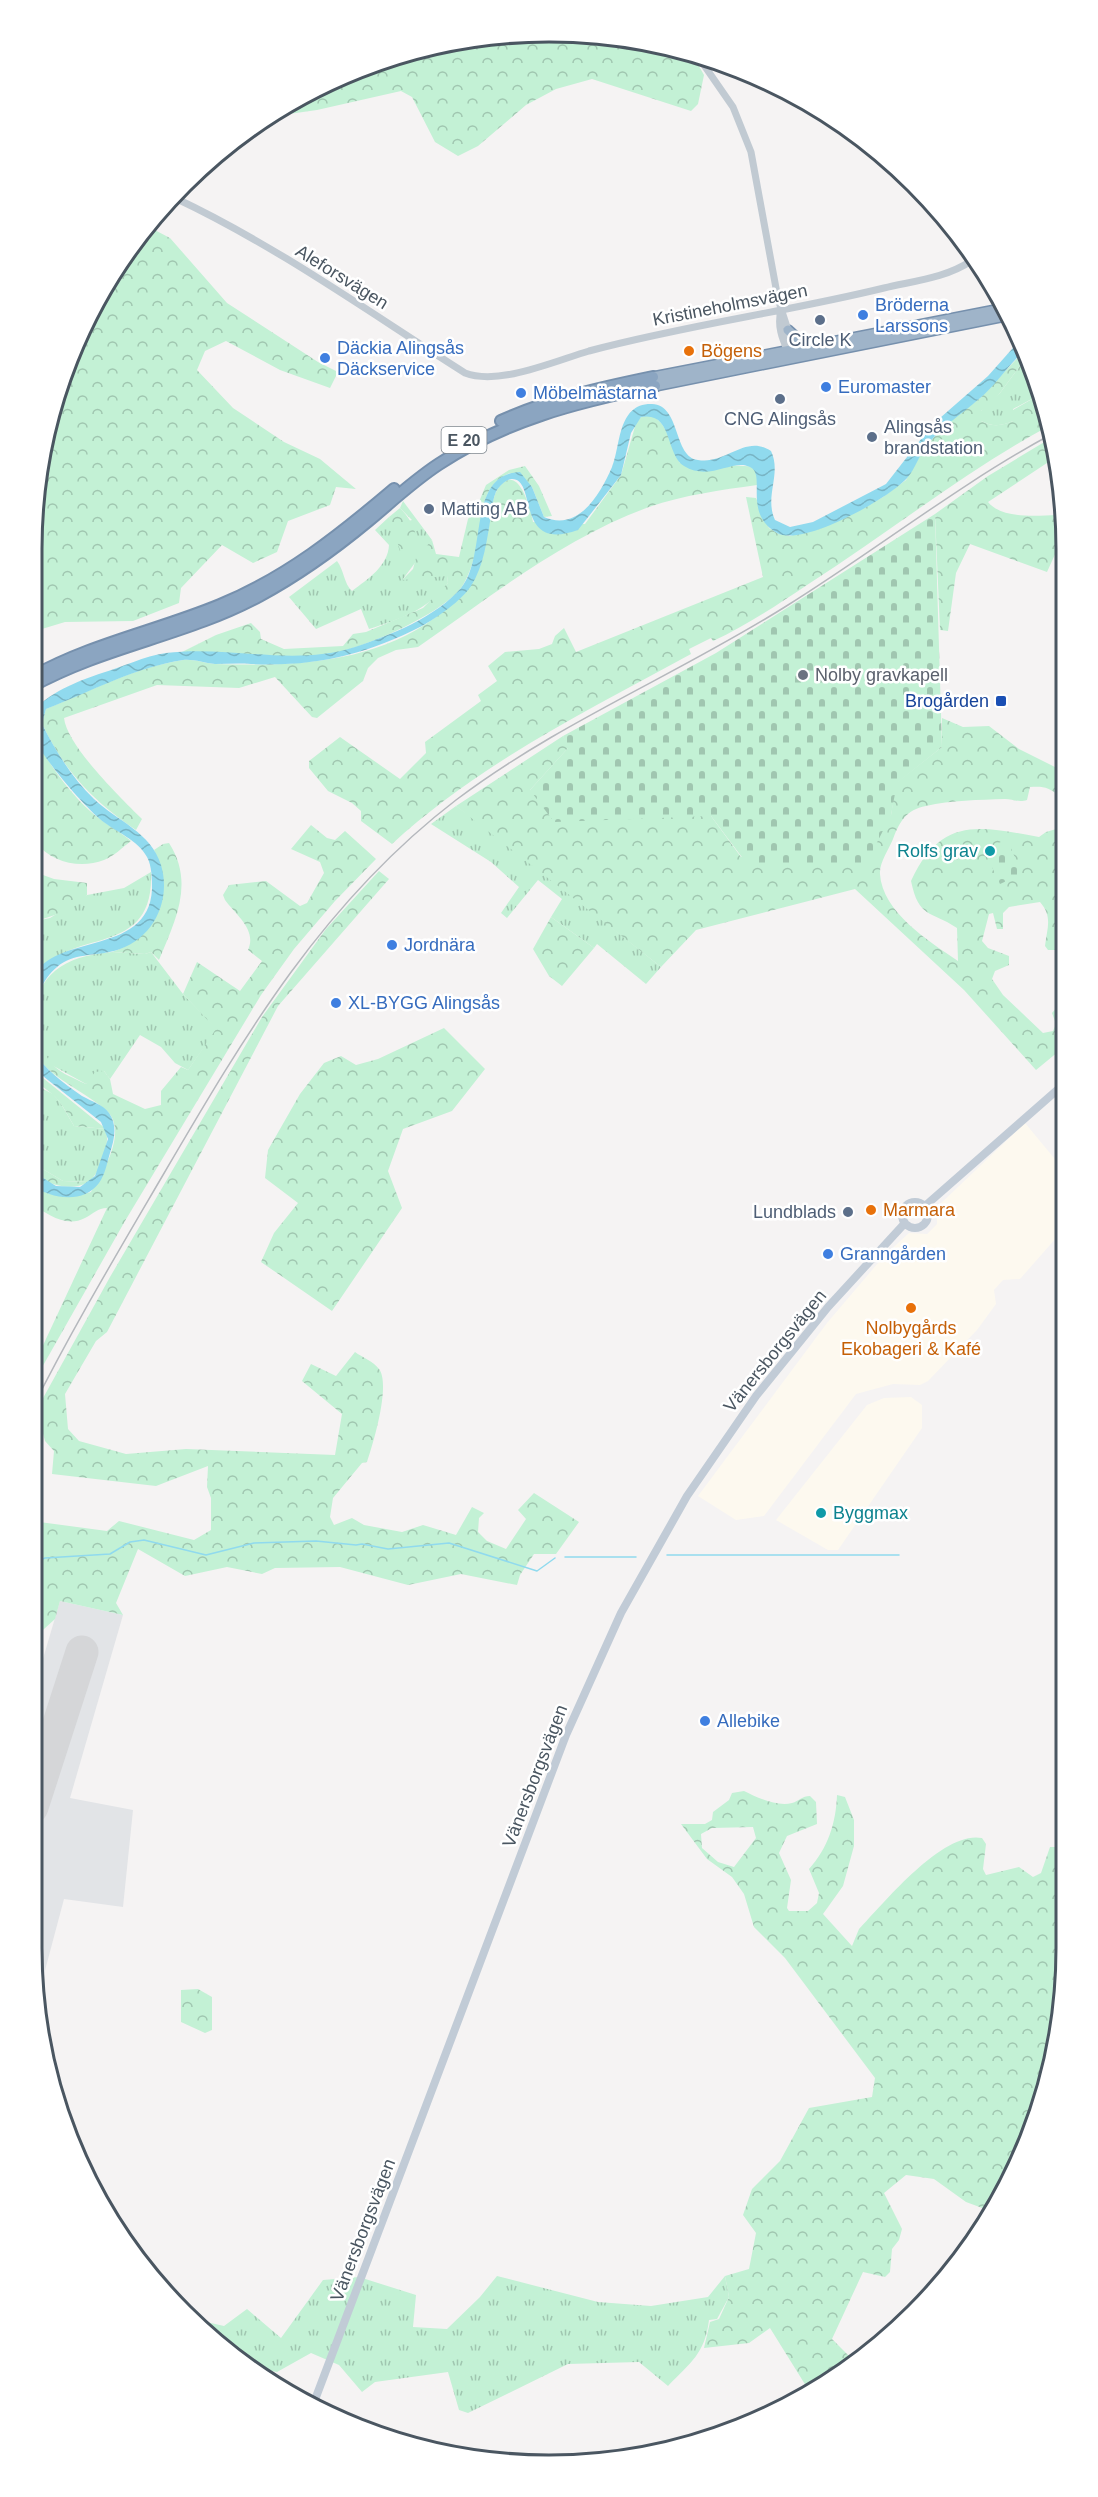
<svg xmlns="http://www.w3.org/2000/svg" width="1098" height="2497" font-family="Helvetica,sans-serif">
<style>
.commercial{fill:#fdf9ef}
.airport{fill:#e2e4e7}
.grass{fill:url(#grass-tufts)}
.forest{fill:url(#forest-crowns);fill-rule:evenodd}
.cemetery{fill:url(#cemetery-stones)}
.water{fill:url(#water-waves)}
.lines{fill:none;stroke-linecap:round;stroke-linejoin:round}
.stream{stroke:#90daee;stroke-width:1.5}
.runway{stroke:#d5d6d8;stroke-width:33}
.trunk-casing{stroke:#7690ad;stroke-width:12}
.motorway-casing{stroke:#7690ad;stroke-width:14}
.tertiary{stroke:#c1cad2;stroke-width:7}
.secondary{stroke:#c1cbd6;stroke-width:8}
.trunk{stroke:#9fb4c9;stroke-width:9}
.motorway{stroke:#8ba5c1;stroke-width:10}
.rail{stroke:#b5b8bd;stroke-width:1.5}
.shop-dot{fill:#3f7fe0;stroke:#fff;stroke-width:2}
.service-dot{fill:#5c6f8a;stroke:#fff;stroke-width:2}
.food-dot{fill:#e8710a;stroke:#fff;stroke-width:2}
.worship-dot{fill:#6b7280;stroke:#fff;stroke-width:2}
.transit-dot{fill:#1a4fb4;stroke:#fff;stroke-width:2}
.culture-dot{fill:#0f9aa8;stroke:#fff;stroke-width:2}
.labels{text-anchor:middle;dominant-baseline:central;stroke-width:5;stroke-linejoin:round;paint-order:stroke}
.shield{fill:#fff;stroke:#808990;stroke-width:1.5}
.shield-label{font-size:16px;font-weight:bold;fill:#4a5661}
.street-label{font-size:18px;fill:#4a5661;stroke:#fff}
.shop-label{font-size:18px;fill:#366cbe;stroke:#fff;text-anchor:start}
.service-label{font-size:18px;fill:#4e5e75;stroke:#fff}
.food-label{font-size:18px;fill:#c56008;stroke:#fff;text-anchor:start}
.worship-label{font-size:18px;fill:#5b616d;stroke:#fff;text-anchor:start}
.transit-label{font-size:18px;fill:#164399;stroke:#fff;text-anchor:end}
.culture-label{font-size:18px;fill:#0d838f;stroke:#fff;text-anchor:end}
.rim{fill:none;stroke:#4a5661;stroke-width:3}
</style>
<defs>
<pattern id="grass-tufts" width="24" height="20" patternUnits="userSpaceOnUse" patternTransform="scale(1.5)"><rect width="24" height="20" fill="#c3f1d5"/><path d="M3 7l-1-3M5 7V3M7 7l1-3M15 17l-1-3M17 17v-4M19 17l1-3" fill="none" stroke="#a0c6b0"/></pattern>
<pattern id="forest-crowns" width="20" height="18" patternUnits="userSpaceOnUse" patternTransform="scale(1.5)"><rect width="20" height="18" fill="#c3f1d5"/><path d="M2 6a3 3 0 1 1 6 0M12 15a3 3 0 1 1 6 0" fill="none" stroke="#a0c6b0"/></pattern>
<pattern id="cemetery-stones" width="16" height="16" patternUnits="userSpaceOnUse" patternTransform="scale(1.5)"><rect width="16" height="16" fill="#c3f1d5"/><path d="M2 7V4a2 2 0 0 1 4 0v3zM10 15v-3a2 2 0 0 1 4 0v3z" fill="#a0c6b0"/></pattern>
<pattern id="water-waves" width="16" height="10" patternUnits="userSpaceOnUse" patternTransform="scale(1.5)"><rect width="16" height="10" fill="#90daee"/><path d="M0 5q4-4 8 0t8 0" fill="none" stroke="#78b4c4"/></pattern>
</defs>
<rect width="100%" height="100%" fill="#f5f3f3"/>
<path class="commercial" d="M 1025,1123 L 1064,1170 L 1064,1229 L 1020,1279 L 1003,1280 L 994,1290 L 996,1304 L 977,1330 L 928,1381 L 920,1385 L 893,1384 L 856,1394 L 764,1516 L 736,1520 L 698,1496 L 827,1323 L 884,1256 L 909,1233 L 927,1234 L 937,1224 L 937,1207 Z
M 911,1397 L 922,1405 L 922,1428 L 838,1550 L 828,1550 L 776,1520 L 867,1405 L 884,1398 Z"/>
<path class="airport" d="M 60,1601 L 123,1615 L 70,1798 L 133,1810 L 123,1907 L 64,1899 L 39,1993 L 32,1948 L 32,1696 Z"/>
<path class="grass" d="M 1028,355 L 1039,395 L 1013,409 L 1013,421 C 1002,426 993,427 981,421 L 981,411 L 986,404 L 1000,393 Z
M 403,501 L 432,540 L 403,579 L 447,575 L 448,583 C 428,610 400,619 369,629 L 361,609 L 316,629 L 289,597 L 337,561 C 344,570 344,584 352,591 C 368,579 388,566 389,545 L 375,530 L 389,517 L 393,525 L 412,520 L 400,508 Z
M 456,806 L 483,825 L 661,967 L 646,984 L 597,944 L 594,948 L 551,917 L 562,899 L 538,880 L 507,918 L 501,913 L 519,887 L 491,862 L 431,824 Z
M 151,872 C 155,965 61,922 32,983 L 32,922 L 50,918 L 87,895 L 124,888 Z
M 112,952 L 145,954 L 151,952 L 183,994 L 217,1029 L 188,1070 L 175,1063 L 161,1047 L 140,1035 L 110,1079 L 104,1071 L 86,1084 L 48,1063 L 38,1040 L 32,1040 C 31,981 54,957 112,952 Z
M 32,1073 L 41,1088 L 53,1094 L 60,1102 L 74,1126 L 106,1129 C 110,1147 102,1169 89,1182 L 63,1181 L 41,1168 L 38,1156 L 41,1146 L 38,1123 L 32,1110 Z
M 497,2276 L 598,2302 L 651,2306 L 708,2297 L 725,2276 L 729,2297 L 717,2319 L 709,2320 C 705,2354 690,2363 668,2386 L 639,2362 L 568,2364 L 468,2413 L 459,2410 L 448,2372 L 375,2382 L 362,2392 L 339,2365 L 311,2353 L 277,2372 L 256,2368 L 198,2320 L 224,2326 L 247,2309 L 281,2338 L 323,2280 L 359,2277 L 416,2295 L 413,2327 L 447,2329 L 480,2297 Z"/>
<path class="forest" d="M 515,33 L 617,36 L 692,54 L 704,75 L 698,104 L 691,111 L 592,79 L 556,89 L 526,105 L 478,146 L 458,156 L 435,142 L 412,97 L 401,91 L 317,110 L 268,117 L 320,85 L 415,49 Z
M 147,226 L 170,238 L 227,303 L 318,362 L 338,372 L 330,388 L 280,370 L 226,341 L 205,351 L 197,370 L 233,408 L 284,442 L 320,459 L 356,489 L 336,487 L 330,505 L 288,521 L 277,552 L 253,563 L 222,545 L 181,588 L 179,603 L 133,621 L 65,622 L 32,632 L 32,549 L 59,382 L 100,292 L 125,273 L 129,262 L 124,258 Z
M 1026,349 L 1028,355 L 1000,393 L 981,411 L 981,421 C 993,427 1001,426 1013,421 L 1013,410 L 1039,395 L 1047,427 C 963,473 888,533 807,585 C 777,605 746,626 713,641 L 711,638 L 689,649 L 691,654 C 587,711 480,763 392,844 L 361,821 L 361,811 L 352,803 L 328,791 L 309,768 L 309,761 L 340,737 L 400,779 L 426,753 L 425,742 L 481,701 L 478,695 L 497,681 L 488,666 L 505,652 L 539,649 L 552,644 L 555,636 L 564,628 L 576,652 L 763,577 L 746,497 L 756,498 L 769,528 L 779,534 L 790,536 L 843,519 L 883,497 L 906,480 L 925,447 L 946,424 L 979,399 Z
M 651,415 C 669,424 671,447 680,463 C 690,464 748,465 752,467 C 758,471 757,478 757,485 C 721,490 684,495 649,507 C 564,538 491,596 418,647 L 396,650 L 378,658 L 368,668 L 363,681 L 317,718 L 312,717 L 275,677 L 239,688 L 157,685 L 64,718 C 67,746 121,798 142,819 L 136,830 C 91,799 66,773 42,724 L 46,709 C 90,691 136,667 183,660 C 193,659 204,663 215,664 C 287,666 362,665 426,624 C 468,596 480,574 489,525 C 491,514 492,499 497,490 C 517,459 530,506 533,522 L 585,524 L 621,475 L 636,423 L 641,417 Z
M 1051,438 L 1056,457 L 988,502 C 1002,519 1036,516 1056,515 L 1062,518 L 1062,539 L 1047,572 L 970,544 L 956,573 L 948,631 L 940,630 L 935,514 L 988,476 Z
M 525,466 L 539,486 L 552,516 L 544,517 L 532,487 L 510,473 C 476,487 485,521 476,551 C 473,562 469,575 463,585 C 445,614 356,652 323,655 C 276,660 228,652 182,652 L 216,635 L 251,623 L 260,632 L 261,639 L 284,649 L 343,646 L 353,634 L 366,632 L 423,608 L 448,583 L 447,576 L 402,580 L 413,569 L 416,558 L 432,540 L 436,554 L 459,557 L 468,519 L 476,509 L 486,485 L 509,470 Z
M 400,508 C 411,519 425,541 408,553 L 401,553 L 389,517 Z
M 942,718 L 963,727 L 989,726 L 1019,749 L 1063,771 L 1063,794 L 1059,796 C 1049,787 1043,786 1030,787 L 1027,800 C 1019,803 1013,799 1005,799 C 979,800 951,800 926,806 C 906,810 900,821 893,839 C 889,849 879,863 880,874 C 882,912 930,942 958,961 L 957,928 C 930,910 919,919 911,881 C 941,816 979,826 1039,837 L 1046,832 L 1063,827 L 1063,950 L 1048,950 L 1045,946 C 1047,928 1053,917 1040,902 L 1009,907 L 1003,913 L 1003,929 L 997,929 L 993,913 L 989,914 L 982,941 L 988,948 L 1009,956 L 1009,965 L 995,971 L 992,979 L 1003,995 L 1043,1033 L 1053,1031 L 1056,1024 L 1052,1013 L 1057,1007 L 1064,1012 L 1064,1047 L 1036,1070 L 964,990 L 855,889 L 696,930 L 661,967 L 456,806 L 563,736 L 569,747 L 530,790 L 684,815 L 711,816 L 741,857 L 891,815 L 896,783 L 942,747 Z
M 32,732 C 46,760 67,790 90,811 C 102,822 118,830 131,841 C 123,847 113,857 104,860 C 81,869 51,863 36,842 C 30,818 30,789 35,765 L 32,760 Z
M 311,825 L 327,838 L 335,840 L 345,831 L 376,859 L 335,901 L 294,949 L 261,995 L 125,1221 L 32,1385 L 32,1369 L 107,1208 C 98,1208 93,1214 85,1218 C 66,1228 47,1214 32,1204 L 32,1186 C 52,1197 69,1199 91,1192 C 103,1173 128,1131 107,1111 C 89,1095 65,1085 46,1067 C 38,1060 32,1051 32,1040 L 38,1040 C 51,1069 58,1071 86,1084 L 95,1072 L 104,1071 L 110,1079 L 113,1094 L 145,1109 L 161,1105 L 161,1091 L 181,1067 L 188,1070 L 216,1029 L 183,994 L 197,962 L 240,991 L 262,961 L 248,950 C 257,930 237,916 225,900 L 223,895 L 229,885 L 266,881 L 300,906 L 307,903 L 324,873 L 320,862 L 291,849 Z
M 169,843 C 195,883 175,921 159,960 L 151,952 L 145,954 L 112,952 C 158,936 175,894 154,850 L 163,844 Z
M 32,871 L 54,879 L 87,883 L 87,895 C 73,910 51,917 32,922 Z
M 379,871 L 389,879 L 278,1006 L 107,1332 L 96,1341 L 65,1394 L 68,1429 L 79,1441 L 126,1454 L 186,1449 L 335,1455 L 342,1414 L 302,1381 L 311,1364 L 336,1376 L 355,1352 C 362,1357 374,1362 379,1369 C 391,1385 373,1444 367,1462 L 362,1463 L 333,1498 L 330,1517 L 334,1525 L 352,1518 L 364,1525 L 402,1532 L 423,1525 L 456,1535 L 472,1507 L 484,1513 L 479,1518 L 478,1532 L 487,1541 L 506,1549 L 526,1519 L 518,1510 L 534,1493 L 579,1522 L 556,1554 L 534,1554 L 520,1575 L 517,1585 L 461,1574 L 408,1585 L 340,1567 L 275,1568 L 262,1574 L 227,1567 L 185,1576 L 138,1549 L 116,1603 L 123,1615 L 60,1601 L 55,1619 L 32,1640 L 32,1521 L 107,1531 L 119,1521 L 194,1540 L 211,1530 L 211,1498 L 207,1487 L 208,1466 L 156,1486 L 52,1474 L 54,1451 L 45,1441 L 42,1430 L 32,1434 L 32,1418 L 110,1277 L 262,1017 L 326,929 Z
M 551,917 L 594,948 L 562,986 L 549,976 L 533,949 Z
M 444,1028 L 485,1069 L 452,1111 L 403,1129 L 388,1171 L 402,1208 L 332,1311 L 261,1262 L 274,1233 L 298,1203 L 265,1178 L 268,1150 L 300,1094 L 324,1063 L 341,1056 L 356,1065 L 378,1059 Z
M 32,1065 L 43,1078 L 106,1129 L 74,1126 C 69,1118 65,1109 59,1101 C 49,1088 32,1085 32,1065 Z
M 32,1110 C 44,1133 35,1147 41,1168 L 63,1181 L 89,1182 C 69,1192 51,1185 33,1174 Z
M 744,1791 C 756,1797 777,1807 792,1803 C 799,1801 802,1796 810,1796 L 816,1802 L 817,1824 L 787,1836 L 779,1853 L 791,1880 L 787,1908 L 789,1911 L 808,1911 L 817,1903 L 819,1893 L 809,1869 C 828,1848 836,1823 837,1795 L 845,1797 L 854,1820 L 854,1846 L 843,1886 L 823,1914 L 852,1946 L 859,1929 C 884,1903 943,1830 982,1838 L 986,1844 L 983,1869 L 986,1875 L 1019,1867 L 1033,1877 L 1041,1873 L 1050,1847 L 1066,1847 L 1066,1948 L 1039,2115 L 997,2206 L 993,2212 L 966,2202 L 934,2179 L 906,2175 L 884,2193 L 902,2229 L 899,2240 L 892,2249 L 890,2272 L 885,2277 L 863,2272 L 832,2339 L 852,2359 L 811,2394 L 770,2328 L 749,2343 L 704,2348 L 710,2322 L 719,2319 L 729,2297 L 725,2276 L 749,2269 L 756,2233 L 743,2215 L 752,2189 L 780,2161 L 809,2108 L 872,2097 L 875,2078 L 785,1958 L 754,1927 L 744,1894 L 732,1877 L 707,1859 L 681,1824 L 705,1824 L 712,1820 L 713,1812 L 729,1800 L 732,1793 ZM 753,1827 L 756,1838 L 734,1867 L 718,1862 L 702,1848 L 701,1834 L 712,1828 Z
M 198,1989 L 212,1997 L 212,2030 L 205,2033 L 181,2022 L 181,1990 Z"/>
<path class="cemetery" d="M 935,514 L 942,747 L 897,783 L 891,815 L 866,864 L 747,864 L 711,816 L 554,822 L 530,790 L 568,748 L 563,736 L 716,653 Z
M 1007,839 L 1022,874 L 1000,884 L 984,850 Z"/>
<path class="water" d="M 1020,340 L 1026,349 C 1009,364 997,384 979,399 C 961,415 940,427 925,448 C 917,459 914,473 903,482 C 883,501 802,547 777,533 C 742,513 767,475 750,467 C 733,458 710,482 684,466 C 665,454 673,411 641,417 L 631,433 L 621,475 L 578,530 C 514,553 538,479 512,479 C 506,479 500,486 497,490 C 493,497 492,508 491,516 C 487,539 484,566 471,586 C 461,601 438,617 422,626 C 365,655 315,667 251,664 C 239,663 227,664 215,664 C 204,663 194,659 183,660 C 136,667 90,692 46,709 L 42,724 C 55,750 72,778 94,799 C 117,821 151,832 161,865 C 172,902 152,941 114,951 C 95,956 73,953 57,967 C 41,980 36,1000 32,1020 C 32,1008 29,994 32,983 C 45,930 149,960 152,889 C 152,879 152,866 147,857 C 138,840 116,832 101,820 C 84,806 36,752 32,731 C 30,726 32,719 32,713 C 47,693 78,681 102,673 C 123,667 144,656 166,653 C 229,645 293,667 355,647 C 391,635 436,617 461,588 C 488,555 466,474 520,472 L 532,487 L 544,517 C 578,532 600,495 612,467 C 621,446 617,403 652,404 C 681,405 673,457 698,460 C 726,465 745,434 771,451 C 782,474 764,496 775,520 L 790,527 L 813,522 L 886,484 L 932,425 L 988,376 Z
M 32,1050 C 45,1069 63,1083 82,1096 C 91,1101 104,1105 109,1113 C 118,1126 114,1140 110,1153 C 107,1163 105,1175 99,1183 C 83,1205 51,1198 32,1186 L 32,1171 L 56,1186 L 80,1187 L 95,1176 L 108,1139 L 101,1122 L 34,1069 Z"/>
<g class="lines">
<path class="stream" d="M 667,1555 L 899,1555
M 565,1557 L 636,1557
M 32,1564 L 45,1558 L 110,1554 L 130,1542 L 144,1540 L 206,1555 L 254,1543 L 316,1541 L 356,1545 L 362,1544 L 388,1549 L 449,1543 L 537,1571 L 555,1558"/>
<path class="runway" d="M 32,1807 L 82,1652"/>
<g class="trunk-casing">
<path id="trunk" d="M 788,330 L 799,340 L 811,342
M 653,377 L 1001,309
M 655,386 L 1005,316"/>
</g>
<g class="motorway-casing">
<path id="motorway" d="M 501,421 C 550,399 600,388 653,377
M 32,677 C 91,644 157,631 220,605 C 286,578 340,535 394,489
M 32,686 C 104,646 187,635 259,596 C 298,575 333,550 368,521 C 391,502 413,481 439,464 C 505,420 577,402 655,386"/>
</g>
<path class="tertiary" d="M 697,55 L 733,107 L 751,152 L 778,299 L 788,330 L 787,349
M 175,198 C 277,246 370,313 465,373 C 499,386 555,361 589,351 C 686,325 786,312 884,288 C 913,281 946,278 971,261
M 781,310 C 777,326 782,338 788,352"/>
<path class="secondary" d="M902 1215a13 13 0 1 1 26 0a13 13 0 1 1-26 0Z
M 925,1206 L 1064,1084
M 313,2405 L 566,1735 L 621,1613 L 687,1496 L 756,1396 L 828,1307 L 905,1223"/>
<use href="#trunk" class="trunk"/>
<use href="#motorway" class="motorway"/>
<path class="rail" d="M 32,1409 C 72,1329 118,1252 163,1175 C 246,1033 323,902 456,800 C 559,722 679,674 788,605 C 876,550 958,485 1050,435"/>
</g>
<g class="shop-dot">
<circle cx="863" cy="315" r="6"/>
<circle cx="325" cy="358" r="6"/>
<circle cx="826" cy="387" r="6"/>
<circle cx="521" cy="393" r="6"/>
<circle cx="392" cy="945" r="6"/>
<circle cx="336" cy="1003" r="6"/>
<circle cx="828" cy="1254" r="6"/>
<circle cx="705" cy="1721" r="6"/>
</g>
<g class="service-dot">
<circle cx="820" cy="320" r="6"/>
<circle cx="780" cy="399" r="6"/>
<circle cx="872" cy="437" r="6"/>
<circle cx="429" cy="509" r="6"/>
<circle cx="848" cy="1212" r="6"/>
</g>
<g class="food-dot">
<circle cx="689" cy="351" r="6"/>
<circle cx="871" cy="1210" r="6"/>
<circle cx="911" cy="1308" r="6"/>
</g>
<circle class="worship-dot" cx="803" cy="675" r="6"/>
<rect class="transit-dot" x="995" y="695" width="12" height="12" rx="3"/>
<g class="culture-dot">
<circle cx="990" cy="851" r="6"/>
<circle cx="821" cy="1513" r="6"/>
</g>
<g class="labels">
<rect class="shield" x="441.5" y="427" width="45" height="26" rx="4.5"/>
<g class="shield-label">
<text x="464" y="440">E 20</text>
</g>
<g class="street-label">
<text transform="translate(342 277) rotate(32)">Aleforsvägen</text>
<text transform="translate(730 305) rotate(-11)">Kristineholmsvägen</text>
<text transform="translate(775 1351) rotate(-51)">Vänersborgsvägen</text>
<text transform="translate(535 1776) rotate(-69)">Vänersborgsvägen</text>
<text transform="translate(363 2230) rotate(-69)">Vänersborgsvägen</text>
</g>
<g class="shop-label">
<text x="875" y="305">Bröderna<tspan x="875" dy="21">Larssons</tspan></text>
<text x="337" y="348">Däckia Alingsås<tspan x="337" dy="21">Däckservice</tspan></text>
<text x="838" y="387">Euromaster</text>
<text x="533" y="393">Möbelmästarna</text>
<text x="404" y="945">Jordnära</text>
<text x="348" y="1003">XL-BYGG Alingsås</text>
<text x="840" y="1254">Granngården</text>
<text x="717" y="1721">Allebike</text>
</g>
<g class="service-label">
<text x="820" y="340">Circle K</text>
<text x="780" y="419">CNG Alingsås</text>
<text x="884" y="427" text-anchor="start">Alingsås<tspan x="884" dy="21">brandstation</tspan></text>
<text x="441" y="509" text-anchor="start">Matting AB</text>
<text x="836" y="1212" text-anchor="end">Lundblads</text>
</g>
<g class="food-label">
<text x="701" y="351">Bögens</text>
<text x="883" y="1210">Marmara</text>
<text x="911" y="1328" text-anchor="middle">Nolbygårds<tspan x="911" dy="21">Ekobageri &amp; Kafé</tspan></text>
</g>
<g class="worship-label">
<text x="815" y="675">Nolby gravkapell</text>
</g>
<g class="transit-label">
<text x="989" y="701">Brogården</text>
</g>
<g class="culture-label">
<text x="978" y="851">Rolfs grav</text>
<text x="833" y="1513" text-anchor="start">Byggmax</text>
</g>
</g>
<path d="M0 0H1098V2497H0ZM549 42H549A507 507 0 0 1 1056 549V1948A507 507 0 0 1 549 2455H549A507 507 0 0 1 42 1948V549A507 507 0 0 1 549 42Z" fill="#fff" fill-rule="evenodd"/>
<path class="rim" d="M549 42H549A507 507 0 0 1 1056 549V1948A507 507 0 0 1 549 2455H549A507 507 0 0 1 42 1948V549A507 507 0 0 1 549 42Z"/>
</svg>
